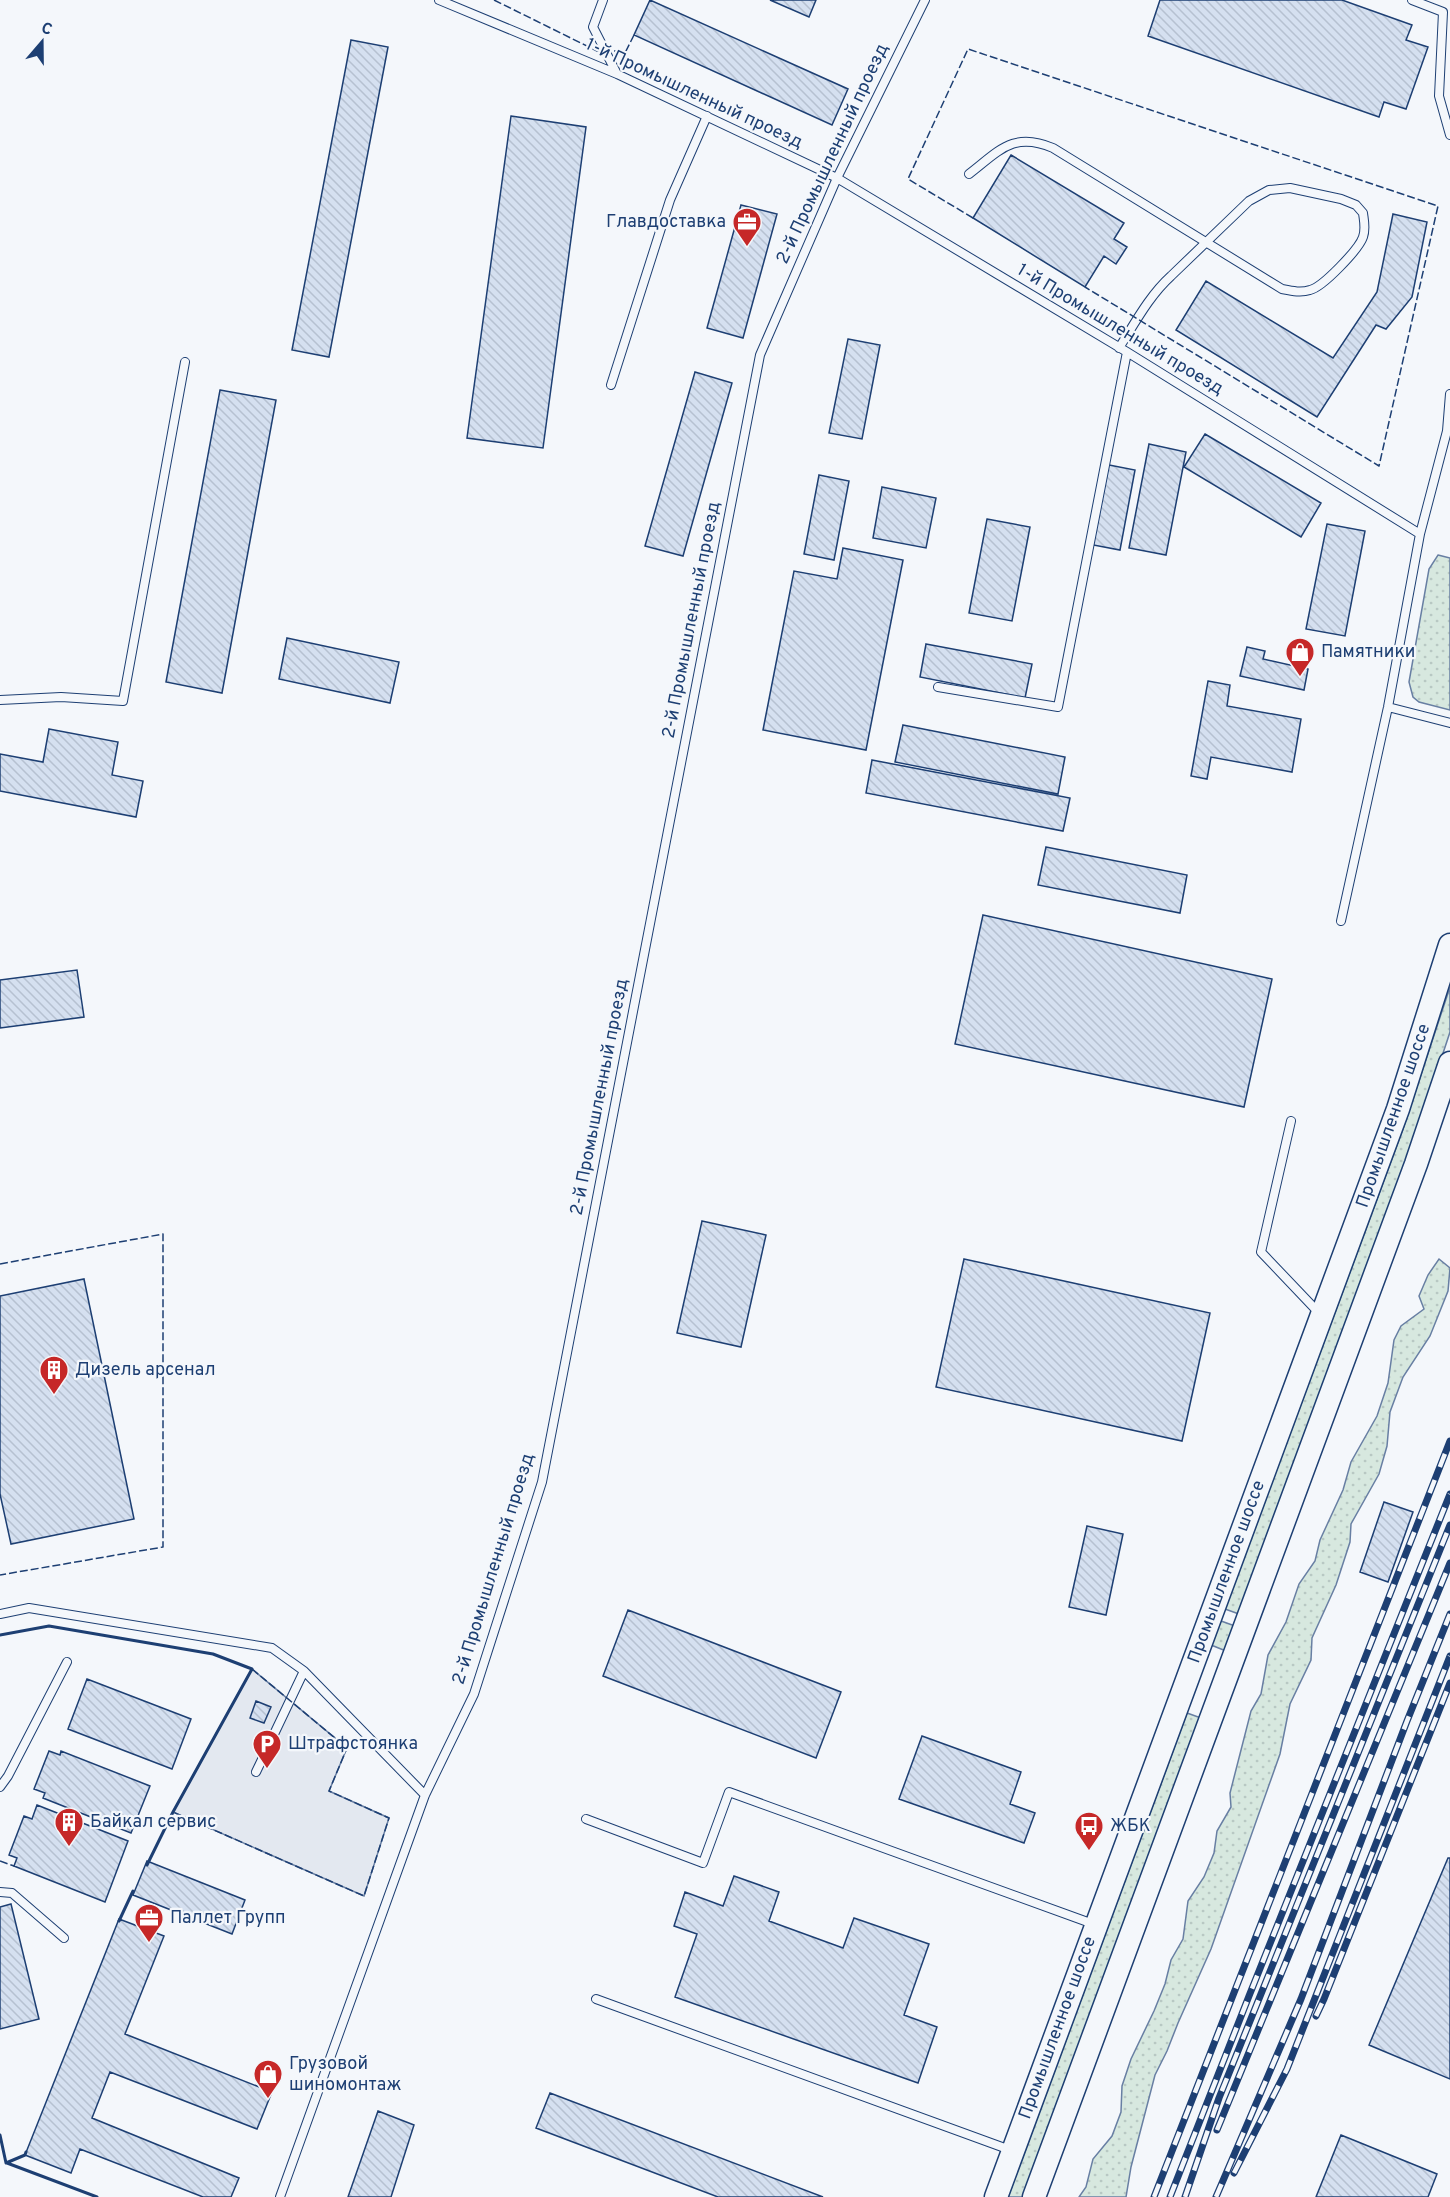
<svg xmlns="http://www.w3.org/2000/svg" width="1450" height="2197" font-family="Overpass,sans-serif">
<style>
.grass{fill:url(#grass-dots);stroke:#687fa3;stroke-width:1.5}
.parking{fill:#e3e8f0;stroke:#687fa3;stroke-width:1.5}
.building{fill:url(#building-back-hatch);stroke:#1d3f73;stroke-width:1.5}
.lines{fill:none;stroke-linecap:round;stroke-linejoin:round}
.lane-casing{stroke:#1d3f73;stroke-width:10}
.secondary-casing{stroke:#1d3f73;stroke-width:25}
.lane{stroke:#f4f7fb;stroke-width:8}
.secondary{stroke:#f4f7fb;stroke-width:22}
.rail-casing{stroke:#1d3f73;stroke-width:7}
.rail{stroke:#f4f7fb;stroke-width:4.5;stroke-dasharray:14;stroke-linecap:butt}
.fence{stroke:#1d3f73;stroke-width:1.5;stroke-dasharray:8 3;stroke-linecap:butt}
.wall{stroke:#1d3f73;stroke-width:3}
.labels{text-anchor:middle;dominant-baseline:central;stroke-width:4.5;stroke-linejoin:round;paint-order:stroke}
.street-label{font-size:18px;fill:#1d3f73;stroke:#f4f7fb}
.poi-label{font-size:18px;fill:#1d3f73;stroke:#f4f7fb;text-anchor:start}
</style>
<defs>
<pattern id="grass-dots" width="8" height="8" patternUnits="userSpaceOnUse" patternTransform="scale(1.5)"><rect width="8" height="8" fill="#d7e8df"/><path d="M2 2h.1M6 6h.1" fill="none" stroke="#b8c8c3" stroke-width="1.8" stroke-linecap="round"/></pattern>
<pattern id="building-back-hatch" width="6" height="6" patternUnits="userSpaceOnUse" patternTransform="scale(1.5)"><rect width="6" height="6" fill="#d5e0f0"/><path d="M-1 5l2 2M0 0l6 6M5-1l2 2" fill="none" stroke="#b6c1d1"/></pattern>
</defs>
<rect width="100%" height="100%" fill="#f4f7fb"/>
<path class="grass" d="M 1438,555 L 1450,558 L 1450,710 L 1419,702 L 1413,697 L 1409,682 L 1429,569 Z
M 1450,987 L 1450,1032 L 1417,1132 L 1239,1614 L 1225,1609 L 1403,1129 Z
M 1439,1259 L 1450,1268 L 1448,1291 L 1430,1336 L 1403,1377 L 1390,1412 L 1387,1446 L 1379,1474 L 1351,1524 L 1350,1542 L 1336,1585 L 1312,1638 L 1311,1660 L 1290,1704 L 1280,1754 L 1211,1949 L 1178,2023 L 1167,2051 L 1155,2075 L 1131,2167 L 1126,2197 L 1079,2197 L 1086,2187 L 1093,2159 L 1112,2136 L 1121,2112 L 1122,2086 L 1131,2059 L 1154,2011 L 1165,1984 L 1171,1960 L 1183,1939 L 1188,1901 L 1204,1877 L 1214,1853 L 1217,1831 L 1231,1807 L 1230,1793 L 1251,1711 L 1261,1694 L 1268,1655 L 1286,1622 L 1299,1584 L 1315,1561 L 1320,1540 L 1343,1490 L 1351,1462 L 1377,1416 L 1388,1383 L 1394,1340 L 1401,1326 L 1424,1309 L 1419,1296 L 1428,1275 Z
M 1221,1621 L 1235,1626 L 1226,1651 L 1211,1645 Z
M 1187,1713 L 1201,1718 L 1023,2197 L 1008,2197 Z"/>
<path class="parking" d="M 252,1669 L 347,1748 L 329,1791 L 389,1818 L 364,1896 L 173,1812 Z"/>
<path class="building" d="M 650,0 L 848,89 L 832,125 L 634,35 Z
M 770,0 L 816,0 L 809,17 Z
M 1160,0 L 1342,0 L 1412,25 L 1406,40 L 1428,47 L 1406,109 L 1384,102 L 1379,117 L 1148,36 Z
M 351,40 L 388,47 L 329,357 L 292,350 Z
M 511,116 L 586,127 L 543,448 L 467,438 Z
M 1011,155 L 1124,223 L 1114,239 L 1127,247 L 1116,264 L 1104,256 L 1085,287 L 973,218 Z
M 741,205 L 777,214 L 743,338 L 707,328 Z
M 1393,214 L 1427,222 L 1412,297 L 1386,329 L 1376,325 L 1317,417 L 1176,330 L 1206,281 L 1333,358 L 1377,292 Z
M 848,339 L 880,345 L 862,439 L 829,433 Z
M 695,372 L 732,383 L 683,556 L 645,546 Z
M 220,390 L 276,400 L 222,693 L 166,682 Z
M 1205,434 L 1321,503 L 1301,537 L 1184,467 Z
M 1149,444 L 1186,452 L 1166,555 L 1129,548 Z
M 1104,464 L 1135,470 L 1120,550 L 1088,544 Z
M 819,475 L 849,481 L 834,560 L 804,554 Z
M 882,487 L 936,498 L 926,548 L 873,538 Z
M 987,519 L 1030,527 L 1012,621 L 969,613 Z
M 1327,524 L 1365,531 L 1345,636 L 1306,629 Z
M 843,548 L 903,560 L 866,750 L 763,730 L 794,571 L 837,579 Z
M 287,638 L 399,662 L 390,703 L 279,679 Z
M 926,644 L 1032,664 L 1025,698 L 920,677 Z
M 1247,647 L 1265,651 L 1263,659 L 1308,669 L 1304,690 L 1240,676 Z
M 1208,681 L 1230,685 L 1227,706 L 1301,719 L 1292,772 L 1211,757 L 1207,779 L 1191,776 Z
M 903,725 L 1065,757 L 1058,794 L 895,762 Z
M 49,729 L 118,742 L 112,775 L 143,781 L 136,817 L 0,791 L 0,754 L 43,762 Z
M 872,760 L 1070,798 L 1063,831 L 866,793 Z
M 1046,847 L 1187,875 L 1180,913 L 1038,885 Z
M 983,915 L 1272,979 L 1244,1107 L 955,1044 Z
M 77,970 L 84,1017 L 0,1028 L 0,980 Z
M 702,1221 L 766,1235 L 741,1347 L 677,1333 Z
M 964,1259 L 1210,1313 L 1182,1441 L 936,1387 Z
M 84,1279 L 134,1519 L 11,1544 L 0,1494 L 0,1296 Z
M 1384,1502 L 1413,1512 L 1388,1582 L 1360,1572 Z
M 1087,1526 L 1123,1534 L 1106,1615 L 1069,1607 Z
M 628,1610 L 841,1692 L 816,1758 L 603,1676 Z
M 87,1679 L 191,1719 L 172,1769 L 68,1729 Z
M 256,1701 L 271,1707 L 264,1723 L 250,1718 Z
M 922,1736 L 1021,1772 L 1010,1804 L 1035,1813 L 1024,1843 L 899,1799 Z
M 49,1751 L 60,1755 L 61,1751 L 150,1786 L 131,1833 L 43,1798 L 45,1793 L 34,1789 Z
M 37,1805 L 128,1841 L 105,1902 L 14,1866 L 17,1858 L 9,1855 L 24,1816 L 32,1819 Z
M 1448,1858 L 1450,1858 L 1450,2079 L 1369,2045 Z
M 147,1861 L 245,1900 L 232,1934 L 133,1895 Z
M 734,1876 L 779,1892 L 769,1921 L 843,1948 L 854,1918 L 929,1944 L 904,2015 L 937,2027 L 918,2083 L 675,1997 L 697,1934 L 674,1926 L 685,1892 L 723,1906 Z
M 11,1904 L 39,2019 L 0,2029 L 0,1907 Z
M 119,1919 L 164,1936 L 125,2034 L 272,2092 L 257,2129 L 110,2072 L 92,2118 L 239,2178 L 231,2197 L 203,2197 L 80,2149 L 71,2173 L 25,2155 Z
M 550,2093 L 823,2197 L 718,2197 L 536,2128 Z
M 378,2111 L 414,2125 L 391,2197 L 348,2197 Z
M 1341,2135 L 1437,2174 L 1428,2197 L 1316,2197 Z"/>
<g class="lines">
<g class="lane-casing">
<path id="lane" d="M 439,0 L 617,74 L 837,178 L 1127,352 L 1420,534 L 1388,707 L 1341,921
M 603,0 L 593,27 L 617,74
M 1412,0 L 1443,12 L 1439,96 L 1450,135
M 969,174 C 999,151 1013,131 1053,148 L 1282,289 C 1292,291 1301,293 1310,290 C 1323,287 1359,249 1363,237 C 1366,229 1364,221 1363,213 L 1356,205 L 1341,199 L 1290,188 L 1269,190 L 1249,201 L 1171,276 C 1149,296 1135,323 1119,348
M 611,385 L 670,200 L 707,116
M 1420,534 L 1447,431 L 1450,394
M 938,687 L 1058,707 L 1127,352
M 0,700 L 61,697 L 123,701 L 185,362
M 1388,707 L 1450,723
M 1291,1121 L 1261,1252 L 1320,1314
M 0,1614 L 29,1608 L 272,1648 L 304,1671 L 425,1795
M 256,1772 L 304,1671
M 0,1787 L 8,1776 L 67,1662
M 586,1819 L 703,1863 L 729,1792 L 1096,1925
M 0,1892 L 12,1893 L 64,1938
M 596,1999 L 1013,2151
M 280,2197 L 425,1795 L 474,1694 L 542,1482 L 760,355 L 837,178 L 925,0"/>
</g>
<g class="secondary-casing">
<path id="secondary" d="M 996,2197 L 1398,1109 L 1450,945
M 1034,2197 L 1416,1164 L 1450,1063"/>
</g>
<use href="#lane" class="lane"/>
<use href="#secondary" class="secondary"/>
<g class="rail-casing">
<path id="rail" d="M 1316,2016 L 1324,1999 L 1450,1683
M 1217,2130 L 1450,1563
M 1234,2173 L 1287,2069 L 1450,1656
M 1154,2197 L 1450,1441
M 1170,2197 L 1249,1996 L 1450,1494
M 1185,2197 L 1219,2098 L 1450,1525
M 1216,2197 L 1301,1999 L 1407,1721 L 1450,1614"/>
</g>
<use href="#rail" class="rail"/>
<path class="fence" d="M 494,0 L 597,51 L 626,51 L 634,35
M 973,218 L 908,179 L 968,49 L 1438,206 L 1379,466 L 1085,287
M 0,1264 L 163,1234 L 163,1547 L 0,1575
M 252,1669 L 347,1748 L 329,1791 L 389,1818 L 364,1896 L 173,1812 Z
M 0,1861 L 14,1866"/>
<path class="wall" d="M 0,1635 L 49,1626 L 213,1654 L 252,1669 L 173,1812 L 147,1865
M 119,1921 L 133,1891
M 0,2135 L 6,2163 L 25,2155 L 26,2152
M 7,2163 L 97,2197"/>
</g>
<defs>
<g id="office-pin" transform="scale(1.5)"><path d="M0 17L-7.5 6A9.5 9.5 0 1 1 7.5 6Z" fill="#c62828" stroke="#f4f7fb"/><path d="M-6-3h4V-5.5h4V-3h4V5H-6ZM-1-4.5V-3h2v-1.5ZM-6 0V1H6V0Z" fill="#fff"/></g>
<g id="shop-pin" transform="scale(1.5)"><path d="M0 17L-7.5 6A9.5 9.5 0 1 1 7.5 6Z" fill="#c62828" stroke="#f4f7fb"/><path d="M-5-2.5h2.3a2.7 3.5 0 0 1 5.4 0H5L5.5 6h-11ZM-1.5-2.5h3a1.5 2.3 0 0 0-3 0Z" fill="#fff"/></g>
<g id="building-pin" transform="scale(1.5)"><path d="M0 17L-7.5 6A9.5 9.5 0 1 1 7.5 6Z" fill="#c62828" stroke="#f4f7fb"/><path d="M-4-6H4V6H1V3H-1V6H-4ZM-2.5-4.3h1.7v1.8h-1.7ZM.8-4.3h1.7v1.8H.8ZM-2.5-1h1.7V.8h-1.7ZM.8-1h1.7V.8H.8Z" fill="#fff"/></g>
<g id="parking-pin" transform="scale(1.5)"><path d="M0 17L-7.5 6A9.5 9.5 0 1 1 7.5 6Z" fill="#c62828" stroke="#f4f7fb"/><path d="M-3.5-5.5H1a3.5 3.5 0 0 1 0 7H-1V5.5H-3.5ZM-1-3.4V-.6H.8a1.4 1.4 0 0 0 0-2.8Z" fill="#fff"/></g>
<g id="bus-pin" transform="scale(1.5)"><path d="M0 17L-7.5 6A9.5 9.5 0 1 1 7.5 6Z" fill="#c62828" stroke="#f4f7fb"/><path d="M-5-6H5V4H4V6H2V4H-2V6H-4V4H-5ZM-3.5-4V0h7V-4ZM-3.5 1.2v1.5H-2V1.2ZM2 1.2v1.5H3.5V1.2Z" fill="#fff"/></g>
</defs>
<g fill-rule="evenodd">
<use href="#office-pin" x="747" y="222"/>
<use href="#shop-pin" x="1300" y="652"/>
<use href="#building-pin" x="54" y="1370"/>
<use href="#parking-pin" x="267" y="1744"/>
<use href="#building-pin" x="69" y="1822"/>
<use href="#bus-pin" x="1089" y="1826"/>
<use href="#office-pin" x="149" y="1918"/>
<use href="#shop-pin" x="268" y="2074"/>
</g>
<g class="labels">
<g class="street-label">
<text transform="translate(694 94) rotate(25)">1-й Промышленный проезд</text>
<text transform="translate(833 154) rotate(-65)">2-й Промышленный проезд</text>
<text transform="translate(1120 330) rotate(31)">1-й Промышленный проезд</text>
<text transform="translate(692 620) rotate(-79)">2-й Промышленный проезд</text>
<text transform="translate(600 1097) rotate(-79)">2-й Промышленный проезд</text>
<text transform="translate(1394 1116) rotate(-71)">Промышленное шоссе</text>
<text transform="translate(494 1569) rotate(-73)">2-й Промышленный проезд</text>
<text transform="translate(1227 1572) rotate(-70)">Промышленное шоссе</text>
<text transform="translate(1058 2028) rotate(-70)">Промышленное шоссе</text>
</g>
<g class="poi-label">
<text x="726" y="222" text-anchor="end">Главдоставка</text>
<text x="1321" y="652">Памятники</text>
<text x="75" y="1370">Дизель арсенал</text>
<text x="288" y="1744">Штрафстоянка</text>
<text x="90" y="1822">Байкал сервис</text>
<text x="1110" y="1826">ЖБК</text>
<text x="170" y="1918">Паллет Групп</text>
<text x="289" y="2064">Грузовой<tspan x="289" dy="21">шиномонтаж</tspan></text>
</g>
</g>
<g transform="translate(42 42) rotate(20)" stroke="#f4f7fb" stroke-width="4.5" paint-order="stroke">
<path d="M0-4.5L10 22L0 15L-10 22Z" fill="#1d3f73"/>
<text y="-9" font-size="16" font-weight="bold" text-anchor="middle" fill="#1d3f73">С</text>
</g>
</svg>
